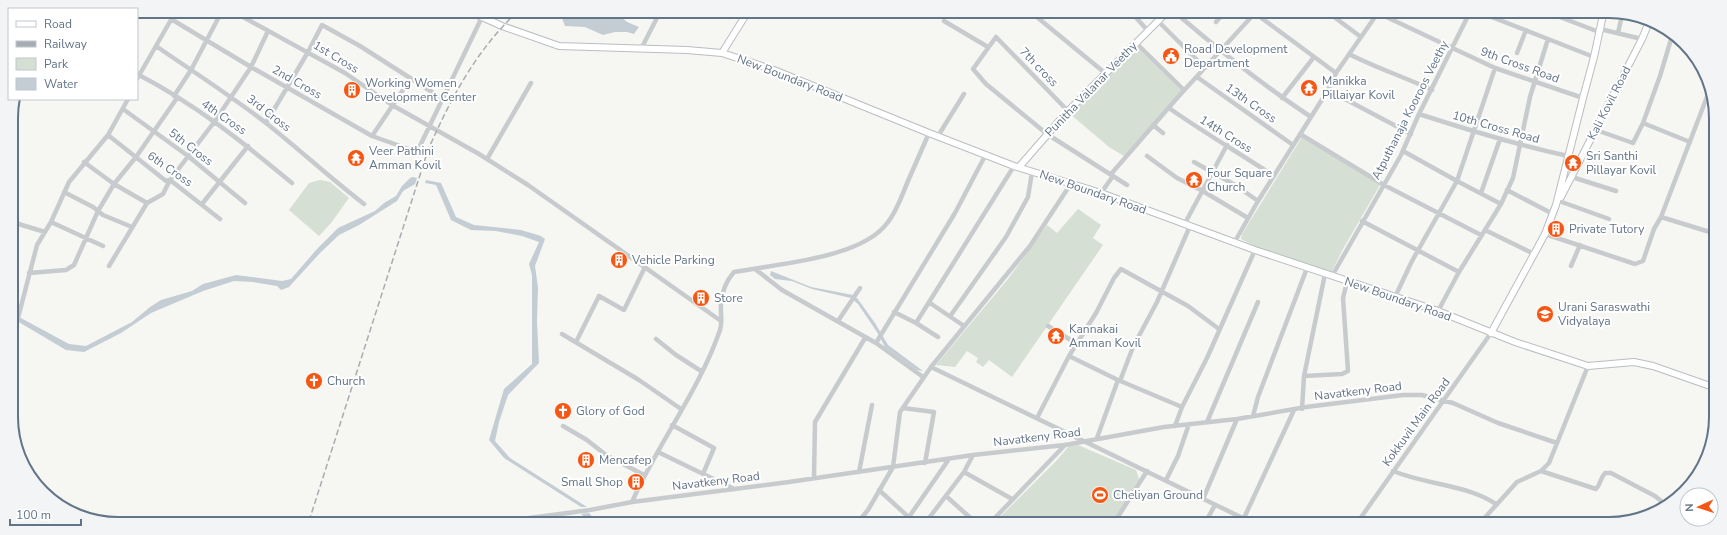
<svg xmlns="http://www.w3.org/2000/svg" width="1727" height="535" font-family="'Nunito Sans',sans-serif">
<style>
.green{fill:#d6dfd3}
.water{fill:#c3cdd3}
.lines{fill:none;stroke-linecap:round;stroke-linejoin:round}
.secondary-casing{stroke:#b9bec3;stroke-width:8}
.street{stroke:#c8cbce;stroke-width:4.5}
.secondary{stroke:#fff;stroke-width:6}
.rail{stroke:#a7acb3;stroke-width:1.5;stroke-dasharray:6 3;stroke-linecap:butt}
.labels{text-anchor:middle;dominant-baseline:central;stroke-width:4;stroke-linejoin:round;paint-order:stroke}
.poi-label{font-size:12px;fill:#627487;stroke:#fff;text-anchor:start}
.street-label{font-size:12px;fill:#627487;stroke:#fff}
.rim{fill:none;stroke:#627487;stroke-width:2}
</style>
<rect width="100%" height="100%" fill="#f6f6f2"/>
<path class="green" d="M 1136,46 L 1182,91 L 1124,156 L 1109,147 L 1070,114 Z
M 1302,137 L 1380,185 L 1343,249 L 1331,273 L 1260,249 L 1241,239 L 1242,234 Z
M 320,180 L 330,182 L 349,198 L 331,223 L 319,236 L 289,210 L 309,183 Z
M 1078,209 L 1101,225 L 1093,238 L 1103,245 L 1012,377 L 989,360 L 983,367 L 976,362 L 978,358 L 967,351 L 955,367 L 936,365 L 1008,279 L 1047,225 L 1057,233 Z
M 1078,445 L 1136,470 L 1139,479 L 1114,523 L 995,522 L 1057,460 L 1069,446 Z"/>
<path class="water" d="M 578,12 L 623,12 L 622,18 L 627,22 L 639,27 L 634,34 L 627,32 L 615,32 L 603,35 L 585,27 L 565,26 L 562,18 L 567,14 Z
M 413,177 L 417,178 L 415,184 L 403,191 L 397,201 L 359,225 L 339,235 L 320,253 L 289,287 L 281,290 L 277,286 L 253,282 L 234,281 L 203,291 L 151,313 L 121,333 L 84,352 L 66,350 L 12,318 L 12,311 L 19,317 L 69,344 L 86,346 L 132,322 L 150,307 L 161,300 L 192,291 L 203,284 L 236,275 L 282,281 L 291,279 L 317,249 L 338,228 L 375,211 L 384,203 L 396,196 L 402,186 L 410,178 Z
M 426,180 L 441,183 L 456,217 L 474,225 L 521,230 L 541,236 L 545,239 L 535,266 L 538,288 L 537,321 L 539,363 L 508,395 L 499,422 L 495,441 L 510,458 L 587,507 L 581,507 L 504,458 L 489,440 L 504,389 L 532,364 L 532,275 L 529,264 L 539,242 L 522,236 L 496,231 L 471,230 L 451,220 L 436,185 L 425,183 Z
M 771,271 L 811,287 L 853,295 L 857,298 L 875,323 L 888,345 L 923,371 L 917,370 L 885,347 L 877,332 L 858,304 L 851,298 L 812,289 L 792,281 L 775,279 L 770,275 Z
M 589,513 L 596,521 L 589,521 L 581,514 Z"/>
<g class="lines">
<g class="secondary-casing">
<path id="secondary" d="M 471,12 L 502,26 L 559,46 L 687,50 L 722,53 L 774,70 L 929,133 L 1014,166 L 1101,193 L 1255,250 L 1438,311 L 1515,342 L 1588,366 L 1634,362 L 1653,366 L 1713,387
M 722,53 L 747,13
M 1019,167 L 1068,111 L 1165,14
M 1561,197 L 1642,39 L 1649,22
M 1491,333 L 1545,234 L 1556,205 L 1583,98 L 1594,57 L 1603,15"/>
</g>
<path class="street" d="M 229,11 L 243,17 L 345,73 L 392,105 L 479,154 L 528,185 L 721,321
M 1032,13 L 1105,73
M 1132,13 L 1148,31
M 1177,14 C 1220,51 1264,86 1311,117
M 1256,14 L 1336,73
M 1330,14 L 1361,37
M 1380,14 L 1495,68 L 1583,98
M 1484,14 L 1594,57
M 1552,14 L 1599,32
M 171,19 L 251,67 L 372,136 L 417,152 L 482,17
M 944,21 L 988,47
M 1158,21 L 1205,68
M 1216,22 L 1223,14
M 1600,29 L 1642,39
M 1618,33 L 1622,15
M 1672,36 L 1660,76 L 1643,123 L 1690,142
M 1136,43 L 1184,90
M 156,46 C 192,71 230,95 266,123 C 299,149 330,178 364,204
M 641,49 L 660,12
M 1517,53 L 1526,30
M 1349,54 C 1376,68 1405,77 1432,90
M 1495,68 L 1457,181 L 1501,204
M 139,75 C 195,104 244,143 292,183
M 1197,77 L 1293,145
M 137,79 L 176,11
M 1328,90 L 1411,134
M 174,96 L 191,70 L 222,11
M 1282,98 L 1314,57
M 1169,108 C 1203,132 1239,153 1274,176
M 123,109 L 188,156 L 245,203
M 1068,111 L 996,37 L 973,69 L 986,84 L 1047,134 L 1127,185
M 1419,114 C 1468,130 1518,145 1568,156
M 266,123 L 308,52 L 322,25 L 360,46 L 443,99
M 1153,125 L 1163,133
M 1596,130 L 1633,143 L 1643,123
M 1300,134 L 1384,185 L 1481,235
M 108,135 L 166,181 L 170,180 L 220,219
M 372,136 L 411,78
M 938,136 L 964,94
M 1147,156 L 1177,178 L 1201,190 L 1248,218
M 487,159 L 531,83
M 84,162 L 114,184 L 147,203
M 1194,162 L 1235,185 L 1258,201
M 1111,174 L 1178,97 L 1254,14
M 1572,177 L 1616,191
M 1507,190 L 1553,214
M 64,192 L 93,207 L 103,215 L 132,227
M 1101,193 L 1113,176
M 1481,193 L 1500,139
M 1559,201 L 1609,219
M 202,204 L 248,146
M 1661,217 L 1713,233
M 1362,221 L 1459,272
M 12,222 L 45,232
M 51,222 L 103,246
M 1184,225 L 1227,145
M 1485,230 L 1534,254
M 1545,234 L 1635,264 L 1643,261 L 1654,229 L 1661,217 L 1710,89
M 1234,243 L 1258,201 L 1328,90 L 1336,73 L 1377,14
M 109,266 L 147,203 L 163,194 L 170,180 L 215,121 L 251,67 L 268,31
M 1571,266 L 1580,245
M 755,269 L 782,290 L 876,343 L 923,377
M 29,273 L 66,270 L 74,265 L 98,211 L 114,184 L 136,157 L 177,98
M 1332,276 L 1401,155 L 1419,114 L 1469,14
M 1395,297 L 1412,261 L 1457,181 L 1403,151
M 930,303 L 964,326
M 1438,311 L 1459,272 L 1501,204 L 1513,178 L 1530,97 L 1548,39
M 894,312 L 916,323 L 938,337
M 951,315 L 1006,237 L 1028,197 L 1032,172
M 838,321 L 860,288
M 916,323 L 1014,166
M 1048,326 L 1077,344
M 562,334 L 639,380 L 681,409
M 656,339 L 676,355 L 701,371
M 12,341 L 37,245 L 51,222 L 69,182 L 108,135 L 128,99
M 576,342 L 599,296 L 624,310 L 645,267
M 876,343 L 955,213 L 986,154
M 1069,356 L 1096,313 L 1114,278 L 1121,269 L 1188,306 L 1219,329
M 931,367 L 1253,523
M 1304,376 L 1342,374 L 1348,371 L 1343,298 L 1347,282
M 1120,381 L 1133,347 L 1157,302 L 1190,226
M 903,408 L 934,412 L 925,463
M 1302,409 L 1304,376 L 1325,274
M 1253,416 L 1258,397 L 1307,268
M 1037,418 L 1069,356 L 1118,380 L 1182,407
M 1207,422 L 1258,302
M 672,425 L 714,448 L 703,474
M 563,426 L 587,440 L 606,455 L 644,475
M 1175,426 L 1182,407 L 1207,358 L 1255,250
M 1097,438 L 1118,380
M 658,452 L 732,488
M 1393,471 C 1427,485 1465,484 1496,504
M 1541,471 L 1596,489 C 1601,484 1600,478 1605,473 L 1611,473 L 1655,496 L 1666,505
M 859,472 L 872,405
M 964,472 L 1012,499
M 814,478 L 815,422 L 865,338
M 1166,480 L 1178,456 L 1189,424
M 879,490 L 914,522
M 946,496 L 975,522
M 1203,499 L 1237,419
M 632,502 C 658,443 699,391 720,330 C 723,321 720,312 721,303 C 722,292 727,280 734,272 C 775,264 862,259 888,222 C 897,211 902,195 908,181 C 915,165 922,149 929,133
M 909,517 L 949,459
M 1244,518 L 1294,410
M 507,521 L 590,510 L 632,502 L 789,482 L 973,455 L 1065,445 L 1164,427 L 1237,419 L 1306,407 L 1403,395 L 1422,395 L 1453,403 L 1498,423 L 1557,443
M 858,522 L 868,510 L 893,467 L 900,412 L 931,367 L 1030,246 L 1070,185
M 926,522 L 964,472 L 973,455
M 991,522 L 1065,445
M 1114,523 L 1147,471
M 1205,523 L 1215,505
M 1357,523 L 1491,333
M 1480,523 L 1517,482 L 1541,471 L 1549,463 L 1588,366"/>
<use href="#secondary" class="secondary"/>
<path class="rail" d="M 309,521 L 428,150 C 451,98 475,52 517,12"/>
</g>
<defs>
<g id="civic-disc" transform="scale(0.9)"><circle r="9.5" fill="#f45614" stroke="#fff"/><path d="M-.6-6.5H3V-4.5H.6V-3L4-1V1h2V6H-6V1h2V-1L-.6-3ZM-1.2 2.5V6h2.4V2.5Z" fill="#fff"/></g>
<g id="temple-disc" transform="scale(0.9)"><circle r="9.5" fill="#f45614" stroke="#fff"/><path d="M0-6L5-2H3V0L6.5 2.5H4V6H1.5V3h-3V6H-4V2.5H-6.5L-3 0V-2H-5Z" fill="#fff"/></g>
<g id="building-disc" transform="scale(0.9)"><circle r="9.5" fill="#f45614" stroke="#fff"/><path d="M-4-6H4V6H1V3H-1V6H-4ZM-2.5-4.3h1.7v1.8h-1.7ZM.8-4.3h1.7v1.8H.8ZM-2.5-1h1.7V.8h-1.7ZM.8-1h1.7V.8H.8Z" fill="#fff"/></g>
<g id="school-disc" transform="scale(0.9)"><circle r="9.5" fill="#f45614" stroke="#fff"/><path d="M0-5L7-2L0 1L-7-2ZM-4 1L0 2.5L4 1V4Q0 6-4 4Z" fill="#fff"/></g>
<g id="church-disc" transform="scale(0.9)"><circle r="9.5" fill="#f45614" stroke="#fff"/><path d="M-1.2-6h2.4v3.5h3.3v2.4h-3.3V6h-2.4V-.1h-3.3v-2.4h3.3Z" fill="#fff"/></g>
<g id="stadium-disc" transform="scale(0.9)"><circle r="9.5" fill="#f45614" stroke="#fff"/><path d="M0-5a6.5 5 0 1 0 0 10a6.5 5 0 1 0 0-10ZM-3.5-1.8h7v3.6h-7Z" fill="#fff"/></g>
</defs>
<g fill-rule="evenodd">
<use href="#civic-disc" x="1171" y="56"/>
<use href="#temple-disc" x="1309" y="88"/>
<use href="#building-disc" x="352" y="90"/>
<use href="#temple-disc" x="356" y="158"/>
<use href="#temple-disc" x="1573" y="163"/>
<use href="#temple-disc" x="1194" y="180"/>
<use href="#building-disc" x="1556" y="229"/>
<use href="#building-disc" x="619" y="260"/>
<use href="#building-disc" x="701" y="298"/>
<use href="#school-disc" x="1545" y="314"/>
<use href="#temple-disc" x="1056" y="336"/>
<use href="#church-disc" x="314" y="381"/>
<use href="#church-disc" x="563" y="411"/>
<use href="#building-disc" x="586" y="460"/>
<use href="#building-disc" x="636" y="482"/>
<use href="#stadium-disc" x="1100" y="495"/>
</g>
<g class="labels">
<g class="poi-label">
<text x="1184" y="49">Road Development<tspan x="1184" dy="14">Department</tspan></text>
<text x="1322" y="81">Manikka<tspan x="1322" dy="14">Pillaiyar Kovil</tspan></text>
<text x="365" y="83">Working Women<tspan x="365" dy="14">Development Center</tspan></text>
<text x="369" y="151">Veer Pathini<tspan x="369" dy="14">Amman Kovil</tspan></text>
<text x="1586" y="156">Sri Santhi<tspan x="1586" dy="14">Pillayar Kovil</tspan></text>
<text x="1207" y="173">Four Square<tspan x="1207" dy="14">Church</tspan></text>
<text x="1569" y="229">Private Tutory</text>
<text x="632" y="260">Vehicle Parking</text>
<text x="714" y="298">Store</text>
<text x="1558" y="307">Urani Saraswathi<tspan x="1558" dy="14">Vidyalaya</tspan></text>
<text x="1069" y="329">Kannakai<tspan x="1069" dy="14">Amman Kovil</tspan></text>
<text x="327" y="381">Church</text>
<text x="576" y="411">Glory of God</text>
<text x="599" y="460">Mencafep</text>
<text x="623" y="482" text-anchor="end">Small Shop</text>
<text x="1113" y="495">Cheliyan Ground</text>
</g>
<g class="street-label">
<text transform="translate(336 57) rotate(31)">1st Cross</text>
<text transform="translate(1520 65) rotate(20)">9th Cross Road</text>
<text transform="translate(1039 67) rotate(46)">7th cross</text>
<text transform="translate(790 78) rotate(21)">New Boundary Road</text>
<text transform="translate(297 82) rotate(30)">2nd Cross</text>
<text transform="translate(1091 89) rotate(-46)">Punitha Valanar Veethy</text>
<text transform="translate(1251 103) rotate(35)">13th Cross</text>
<text transform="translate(1609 103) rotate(-63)">Kali Kovil Road</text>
<text transform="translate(1410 110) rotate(-63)">Atputhanaja Kooroos Veethy</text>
<text transform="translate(269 113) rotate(38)">3rd Cross</text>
<text transform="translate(224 117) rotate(35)">4th Cross</text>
<text transform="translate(1496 127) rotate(16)">10th Cross Road</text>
<text transform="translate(1226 134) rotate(32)">14th Cross</text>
<text transform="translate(191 147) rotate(38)">5th Cross</text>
<text transform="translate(170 169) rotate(35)">6th Cross</text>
<text transform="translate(1093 192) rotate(19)">New Boundary Road</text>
<text transform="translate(1398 299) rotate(19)">New Boundary Road</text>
<text transform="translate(1358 391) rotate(-7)">Navatkeny Road</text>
<text transform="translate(1416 422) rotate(-54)">Kokkuvil Main Road</text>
<text transform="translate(1037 437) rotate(-7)">Navatkeny Road</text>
<text transform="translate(716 481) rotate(-7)">Navatkeny Road</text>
</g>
</g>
<path d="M0 0H1727V535H0ZM118 18H1609A100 100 0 0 1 1709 118V417A100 100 0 0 1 1609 517H118A100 100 0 0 1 18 417V118A100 100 0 0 1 118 18Z" fill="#f2f4f5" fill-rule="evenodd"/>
<path class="rim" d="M118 18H1609A100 100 0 0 1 1709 118V417A100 100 0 0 1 1609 517H118A100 100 0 0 1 18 417V118A100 100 0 0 1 118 18Z"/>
<rect x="8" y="8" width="130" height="92" fill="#ffffff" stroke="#c0c7cf"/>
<rect x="16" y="21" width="20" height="6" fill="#ffffff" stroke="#c0c7cf"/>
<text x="44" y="28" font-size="12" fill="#627487">Road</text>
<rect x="16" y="41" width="20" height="6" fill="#a7acb3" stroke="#c0c7cf"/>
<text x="44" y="48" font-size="12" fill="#627487">Railway</text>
<rect x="16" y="58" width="20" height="12" fill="#d6dfd3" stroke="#c0c7cf"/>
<text x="44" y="68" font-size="12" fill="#627487">Park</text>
<rect x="16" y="78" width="20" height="12" fill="#c3cdd3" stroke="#c0c7cf"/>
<text x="44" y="88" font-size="12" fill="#627487">Water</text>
<g transform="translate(1699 507) rotate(267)"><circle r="19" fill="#ffffff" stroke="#c0c7cf"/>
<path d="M0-3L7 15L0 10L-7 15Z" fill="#f45614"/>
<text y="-6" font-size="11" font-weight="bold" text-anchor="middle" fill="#627487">N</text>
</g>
<path d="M10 519v6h71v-6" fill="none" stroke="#627487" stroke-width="2"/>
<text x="16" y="519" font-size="12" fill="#627487" stroke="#ffffff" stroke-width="3" paint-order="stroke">100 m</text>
</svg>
